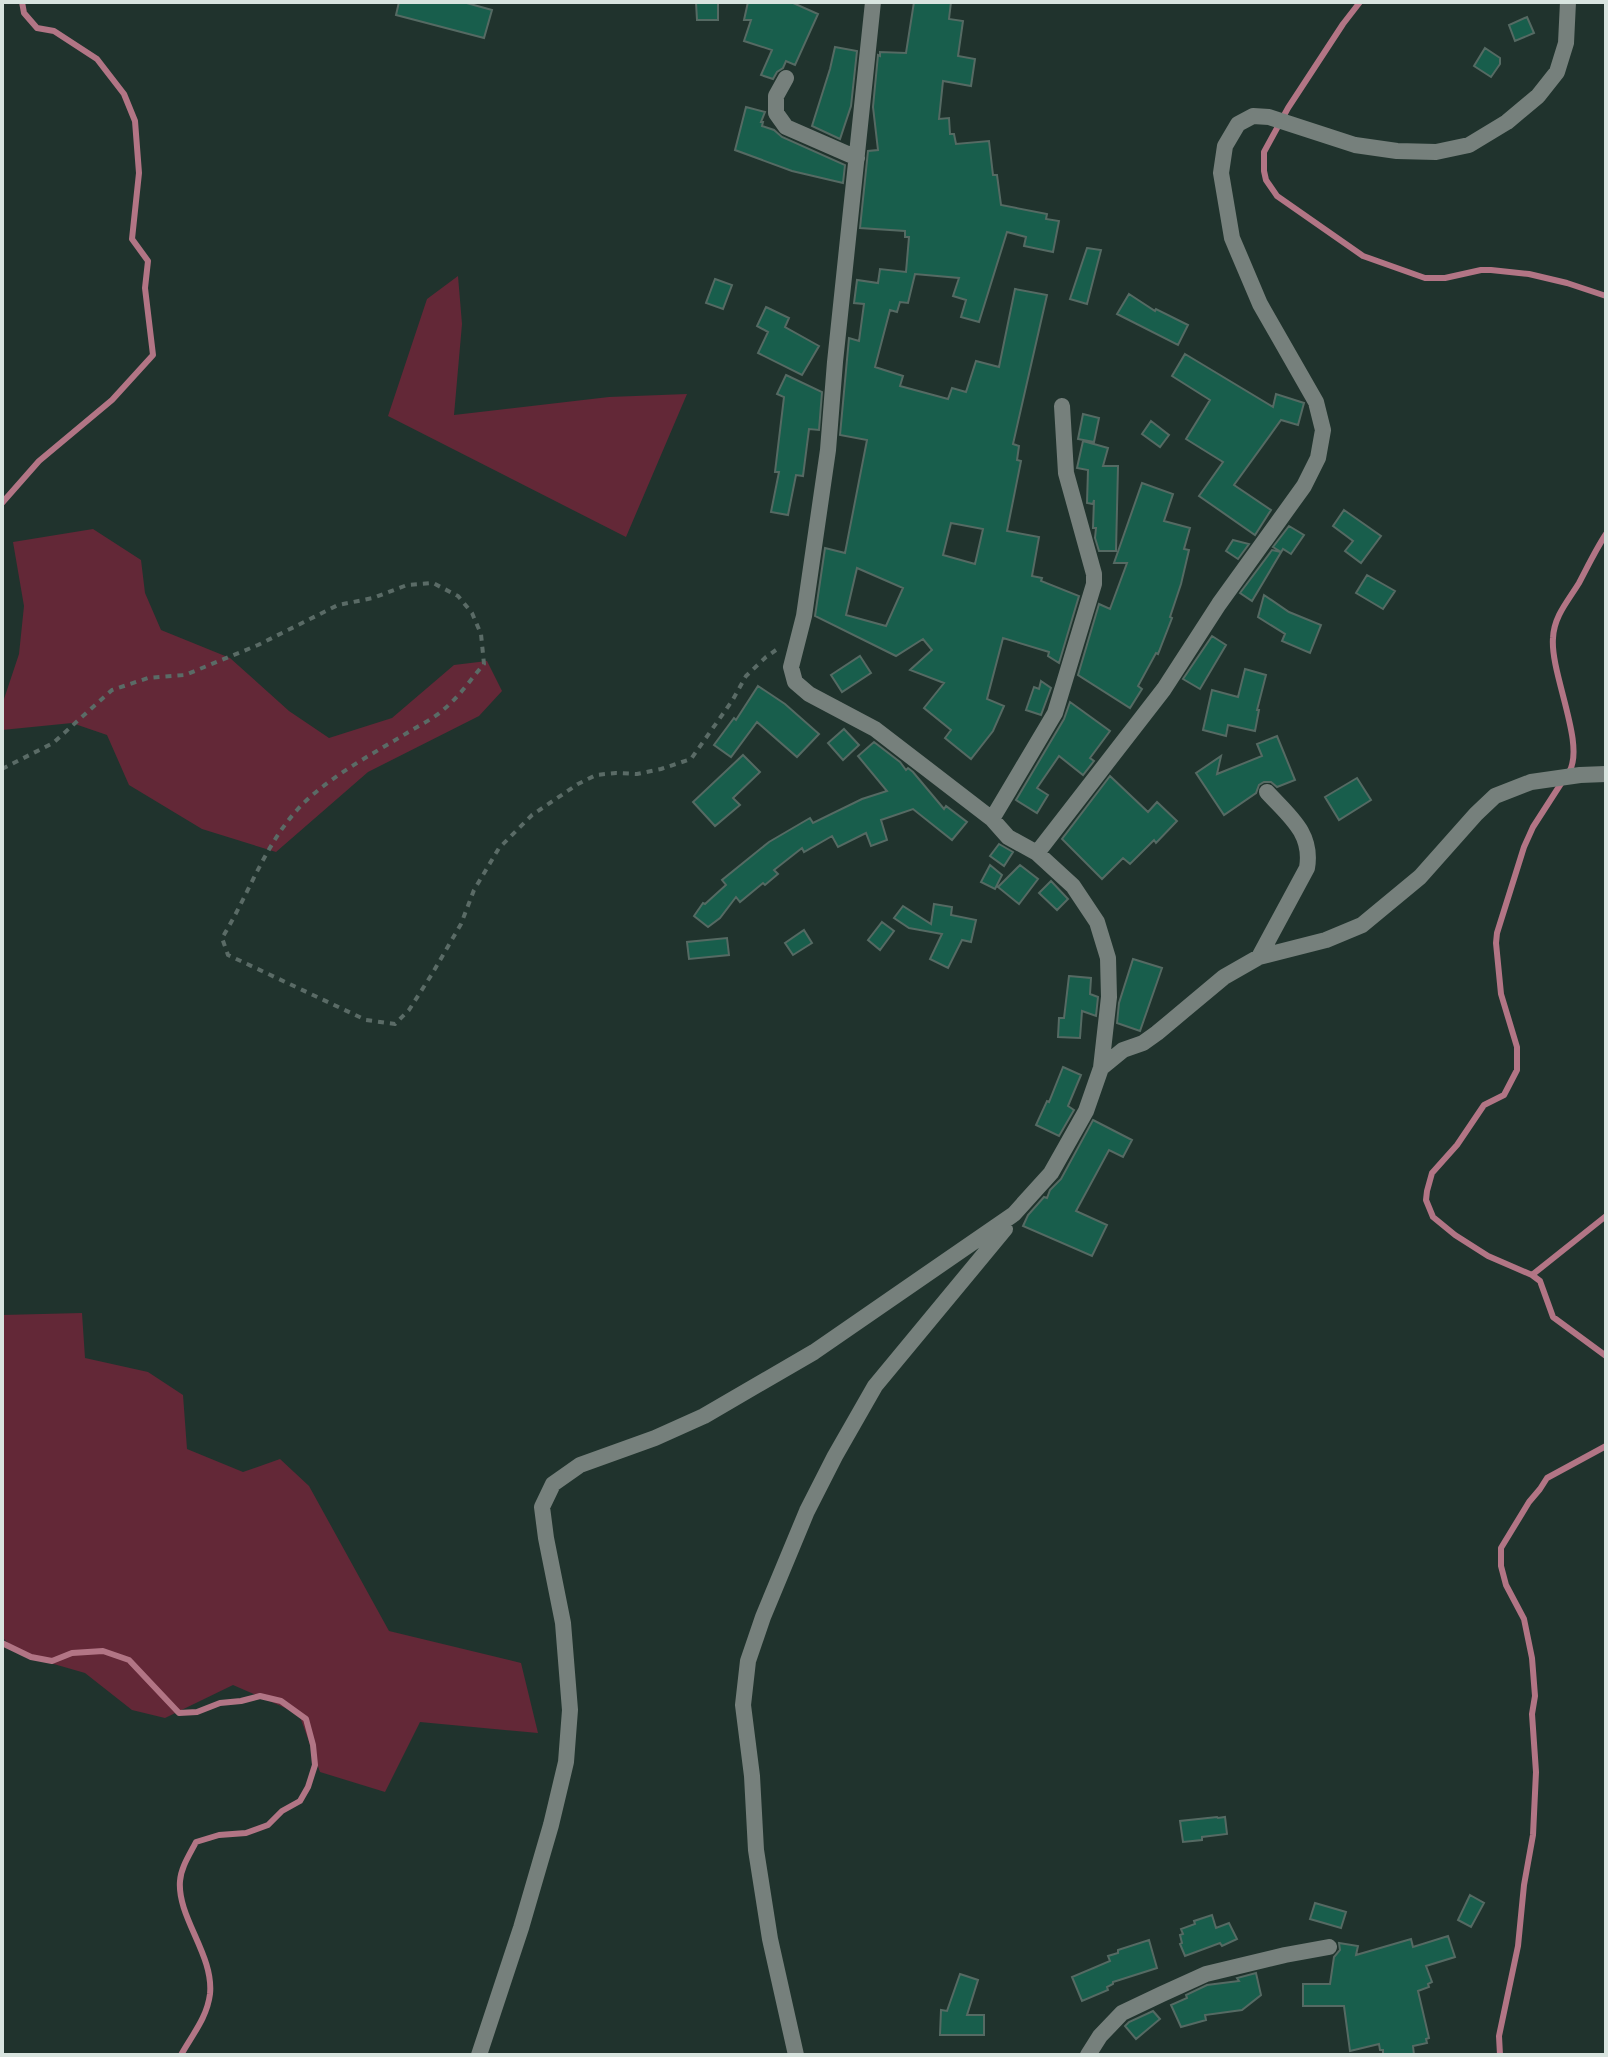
<svg xmlns="http://www.w3.org/2000/svg" width="1608" height="2057" font-family="Manrope,sans-serif">
<style>
.green{fill:#632837}
.lines{fill:none;stroke-linecap:round;stroke-linejoin:round}
.stream{stroke:#b27585;stroke-width:6}
.building{fill:#185e4c;stroke:#556a63;stroke-width:2;fill-rule:evenodd}
.path{stroke:#5a6b66;stroke-width:4;stroke-dasharray:6 6;stroke-linecap:butt}
.street{stroke:#76807c;stroke-width:16}
</style>
<rect width="100%" height="100%" fill="#20332d"/>
<path class="green" d="M 458,276 L 462,324 L 454,415 L 609,397 L 687,394 L 626,537 L 388,416 L 427,299 Z
M 93,529 L 141,560 L 145,593 L 161,630 L 230,658 L 289,711 L 329,738 L 392,718 L 454,665 L 487,661 L 502,691 L 479,716 L 368,772 L 276,852 L 202,829 L 129,785 L 107,735 L 72,723 L 2,730 L 2,705 L 19,654 L 24,606 L 13,542 Z
M 82,1313 L 85,1358 L 148,1372 L 183,1395 L 187,1449 L 243,1472 L 280,1459 L 309,1486 L 389,1631 L 521,1663 L 538,1733 L 420,1722 L 385,1792 L 320,1772 L 299,1714 L 233,1685 L 165,1718 L 132,1710 L 85,1673 L 19,1654 L 2,1637 L 2,1315 Z"/>
<g class="lines">
<path class="stream" d="M 1360,2 L 1343,24 L 1288,108 L 1264,152 L 1264,171 L 1266,180 L 1277,196 L 1363,256 L 1425,278 L 1445,278 L 1481,270 L 1491,270 L 1529,274 L 1567,283 L 1606,296
M 2,503 L 39,461 L 112,400 L 153,355 L 145,288 L 148,261 L 132,239 L 139,173 L 135,121 L 124,94 L 97,59 L 54,31 L 37,28 L 24,13 L 22,2
M 1569,772 C 1586,745 1550,673 1553,638 C 1554,616 1568,601 1579,583 C 1588,566 1596,549 1606,534
M 1562,782 L 1533,827 L 1524,847 L 1497,933 L 1496,943 L 1501,994 L 1517,1047 L 1517,1070 L 1504,1095 L 1484,1105 L 1457,1145 L 1432,1173 L 1427,1191 L 1426,1200 L 1433,1217 L 1455,1235 L 1488,1256 L 1532,1275 L 1540,1281 L 1553,1317 L 1606,1356
M 1532,1275 L 1606,1216
M 2,1643 L 31,1657 L 52,1661 L 72,1653 L 103,1651 L 129,1660 L 179,1713 L 197,1712 L 220,1703 L 241,1701 L 260,1696 L 281,1701 L 306,1719 L 313,1745 L 315,1765 L 308,1787 L 300,1801 L 282,1811 L 268,1825 L 246,1833 L 219,1835 L 196,1842 C 190,1854 181,1867 180,1881 C 177,1917 214,1955 210,1994 C 207,2018 192,2035 181,2055
M 1500,2055 L 1499,2036 L 1518,1946 L 1524,1885 L 1533,1835 L 1536,1772 L 1532,1714 L 1535,1696 L 1532,1658 L 1524,1619 L 1506,1585 L 1501,1566 L 1501,1548 L 1529,1502 L 1540,1489 L 1547,1478 L 1606,1446"/>
</g>
<path class="building" d="M 399,2 L 463,2 L 492,10 L 484,38 L 396,15 Z
M 696,2 L 718,2 L 718,20 L 697,20 Z
M 748,2 L 791,2 L 818,14 L 795,65 L 786,61 L 783,68 L 777,72 L 773,79 L 761,75 L 772,50 L 744,41 L 751,20 L 744,20 Z
M 914,2 L 951,2 L 949,19 L 963,21 L 958,56 L 975,59 L 971,86 L 943,81 L 939,119 L 949,118 L 950,134 L 954,134 L 956,144 L 989,141 L 993,175 L 997,175 L 1001,205 L 1047,214 L 1046,219 L 1059,221 L 1053,252 L 1024,246 L 1026,237 L 1007,232 L 979,322 L 961,317 L 966,300 L 953,296 L 959,278 L 915,274 L 908,303 L 900,302 L 897,312 L 890,310 L 875,367 L 903,376 L 900,386 L 948,399 L 952,388 L 966,392 L 976,361 L 999,367 L 1015,289 L 1047,295 L 1013,444 L 1019,446 L 1017,460 L 1021,461 L 1007,531 L 1039,537 L 1032,576 L 1042,578 L 1041,581 L 1079,596 L 1059,663 L 1048,656 L 1049,652 L 1003,638 L 987,699 L 1004,706 L 993,731 L 971,759 L 945,738 L 951,730 L 924,708 L 944,683 L 910,670 L 932,650 L 923,639 L 896,656 L 815,616 L 825,548 L 845,553 L 867,440 L 840,435 L 849,338 L 859,341 L 864,304 L 854,303 L 857,280 L 878,283 L 880,269 L 906,272 L 909,237 L 905,237 L 905,231 L 860,228 L 868,151 L 878,150 L 873,107 L 878,55 L 880,56 L 880,52 L 906,53 ZM 951,523 L 983,529 L 975,564 L 943,555 ZM 857,568 L 903,588 L 886,626 L 846,615 Z
M 1527,17 L 1534,33 L 1515,41 L 1509,25 Z
M 835,47 L 857,51 L 851,106 L 840,139 L 812,126 L 830,69 Z
M 1485,48 L 1500,58 L 1500,64 L 1491,77 L 1474,66 Z
M 746,107 L 765,112 L 761,122 L 763,122 L 762,126 L 774,130 L 782,137 L 845,165 L 843,183 L 792,171 L 735,150 Z
M 1087,248 L 1101,250 L 1087,304 L 1070,299 Z
M 715,279 L 732,285 L 723,309 L 706,303 Z
M 1129,294 L 1155,311 L 1156,309 L 1188,325 L 1178,345 L 1117,314 Z
M 766,307 L 789,318 L 785,327 L 819,346 L 802,375 L 758,353 L 768,332 L 757,326 Z
M 1185,354 L 1273,407 L 1276,394 L 1304,403 L 1298,425 L 1281,420 L 1234,485 L 1271,510 L 1255,535 L 1199,496 L 1223,462 L 1186,439 L 1210,400 L 1172,376 Z
M 786,375 L 822,392 L 819,430 L 809,429 L 803,476 L 796,475 L 788,515 L 771,512 L 779,472 L 775,472 L 784,397 L 777,394 Z
M 1083,414 L 1099,418 L 1094,442 L 1078,439 Z
M 1151,421 L 1169,435 L 1160,447 L 1142,434 Z
M 1083,441 L 1108,448 L 1103,466 L 1118,466 L 1116,551 L 1099,551 L 1095,538 L 1096,528 L 1093,528 L 1094,500 L 1093,504 L 1087,503 L 1088,470 L 1077,468 Z
M 1142,483 L 1173,494 L 1164,521 L 1190,528 L 1184,549 L 1189,550 L 1181,584 L 1170,617 L 1172,618 L 1158,654 L 1156,653 L 1138,686 L 1142,689 L 1130,708 L 1078,675 L 1099,604 L 1110,609 L 1127,563 L 1114,563 Z
M 1344,510 L 1381,536 L 1361,563 L 1345,551 L 1353,541 L 1333,526 Z
M 1289,526 L 1304,535 L 1291,554 L 1283,549 L 1252,601 L 1240,593 L 1272,550 L 1281,552 L 1273,547 Z
M 1233,540 L 1249,544 L 1238,559 L 1226,551 Z
M 1367,575 L 1395,591 L 1383,609 L 1356,593 Z
M 1264,595 L 1289,612 L 1321,625 L 1310,653 L 1282,641 L 1285,634 L 1258,617 Z
M 1212,636 L 1226,645 L 1200,689 L 1183,679 Z
M 860,656 L 871,673 L 842,692 L 831,675 Z
M 1245,669 L 1266,675 L 1257,710 L 1259,710 L 1255,731 L 1228,725 L 1226,736 L 1203,730 L 1212,690 L 1238,697 Z
M 1041,681 L 1051,688 L 1041,715 L 1026,710 L 1034,687 L 1039,689 Z
M 758,686 L 785,704 L 819,734 L 797,757 L 757,722 L 731,757 L 714,745 L 734,718 L 736,720 Z
M 1070,702 L 1110,731 L 1090,758 L 1094,761 L 1083,775 L 1059,756 L 1037,788 L 1048,795 L 1037,813 L 1016,800 L 1064,719 Z
M 844,729 L 859,745 L 843,760 L 828,743 Z
M 1277,736 L 1295,780 L 1277,787 L 1271,782 L 1264,782 L 1259,785 L 1256,793 L 1224,815 L 1196,773 L 1221,756 L 1217,774 L 1262,756 L 1257,744 Z
M 874,742 L 900,762 L 906,770 L 908,768 L 913,772 L 944,809 L 946,806 L 967,822 L 952,840 L 913,809 L 881,820 L 887,840 L 871,846 L 866,833 L 838,847 L 832,836 L 804,852 L 802,848 L 774,870 L 778,874 L 765,885 L 763,883 L 740,902 L 736,897 L 720,918 L 708,927 L 694,916 L 703,903 L 705,904 L 726,885 L 722,880 L 769,842 L 810,818 L 813,823 L 862,799 L 887,791 L 858,756 Z
M 743,755 L 760,772 L 733,798 L 740,805 L 715,826 L 693,802 Z
M 1110,776 L 1148,812 L 1157,802 L 1177,821 L 1156,843 L 1154,840 L 1130,864 L 1123,858 L 1102,879 L 1062,839 Z
M 1357,778 L 1371,800 L 1339,820 L 1325,797 Z
M 999,844 L 1013,852 L 1004,866 L 990,856 Z
M 990,865 L 1002,875 L 995,889 L 981,882 Z
M 1020,865 L 1038,879 L 1019,904 L 998,887 Z
M 1051,881 L 1068,899 L 1057,910 L 1039,893 Z
M 934,904 L 952,907 L 951,915 L 976,920 L 971,942 L 962,940 L 948,968 L 930,959 L 942,934 L 909,928 L 894,918 L 903,906 L 931,924 Z
M 882,922 L 894,931 L 880,950 L 868,940 Z
M 804,930 L 812,943 L 793,955 L 785,943 Z
M 727,938 L 729,955 L 689,959 L 687,942 Z
M 1133,959 L 1162,968 L 1140,1031 L 1117,1023 L 1119,1003 Z
M 1069,976 L 1091,978 L 1090,994 L 1098,997 L 1096,1016 L 1082,1011 L 1080,1038 L 1058,1037 L 1059,1018 L 1064,1018 Z
M 1063,1067 L 1081,1075 L 1068,1106 L 1074,1110 L 1059,1136 L 1036,1125 L 1047,1101 L 1049,1102 Z
M 1093,1120 L 1132,1140 L 1123,1157 L 1109,1150 L 1076,1211 L 1107,1225 L 1092,1256 L 1023,1226 L 1028,1215 L 1044,1197 L 1047,1198 L 1050,1190 L 1061,1179 Z
M 1217,1817 L 1218,1818 L 1225,1817 L 1227,1834 L 1202,1837 L 1202,1840 L 1183,1842 L 1180,1821 Z
M 1470,1895 L 1484,1903 L 1471,1927 L 1458,1920 Z
M 1315,1903 L 1346,1912 L 1341,1928 L 1310,1919 Z
M 1212,1915 L 1216,1928 L 1229,1923 L 1237,1939 L 1222,1946 L 1220,1943 L 1185,1956 L 1180,1944 L 1182,1943 L 1180,1935 L 1183,1934 L 1181,1929 L 1195,1924 L 1194,1921 Z
M 1448,1936 L 1455,1957 L 1426,1966 L 1432,1982 L 1428,1984 L 1429,1987 L 1418,1991 L 1429,2038 L 1426,2039 L 1427,2043 L 1413,2046 L 1414,2055 L 1383,2055 L 1383,2050 L 1380,2050 L 1379,2044 L 1350,2051 L 1344,2006 L 1303,2006 L 1303,1984 L 1330,1984 L 1334,1957 L 1340,1950 L 1339,1943 L 1358,1946 L 1356,1955 L 1411,1939 L 1413,1947 Z
M 1149,1940 L 1157,1968 L 1113,1982 L 1113,1984 L 1107,1987 L 1108,1990 L 1082,2001 L 1072,1977 L 1110,1961 L 1108,1956 L 1118,1953 L 1118,1950 Z
M 1256,1973 L 1261,1995 L 1242,2010 L 1205,2015 L 1206,2020 L 1181,2027 L 1171,2005 L 1187,1998 L 1186,1995 L 1207,1985 L 1239,1981 L 1237,1978 Z
M 960,1974 L 978,1980 L 967,2015 L 984,2015 L 984,2035 L 940,2035 L 941,2010 L 947,2011 Z
M 1153,2011 L 1160,2019 L 1136,2039 L 1125,2026 L 1129,2022 Z"/>
<g class="lines">
<path class="path" d="M 2,769 L 53,743 L 112,690 L 148,678 L 185,675 L 258,645 L 338,605 L 373,598 L 407,585 L 433,583 L 458,596 L 472,613 L 481,634 L 484,664 C 471,679 459,697 443,710 C 433,719 418,726 407,733 C 374,753 338,772 309,798 C 267,836 251,891 222,938 L 228,955 L 366,1020 L 395,1024 L 409,1010 L 432,974 L 461,924 L 474,890 L 499,848 L 532,815 L 578,784 L 596,775 L 616,773 L 637,774 L 661,769 L 691,759 L 732,701 L 746,676 L 766,657 L 776,650"/>
<path class="street" d="M 786,78 L 776,96 L 776,113 L 786,127 L 857,158
M 992,819 L 1055,713 L 1094,584 L 1094,574 L 1066,473 L 1062,406
M 1037,853 L 1164,689 L 1219,604 L 1304,486 L 1318,458 L 1323,430 L 1316,402 L 1260,304 L 1232,238 L 1221,173 L 1225,146 L 1238,124 L 1253,116 L 1269,117 L 1355,145 L 1397,151 L 1436,152 L 1469,145 L 1507,122 L 1538,96 L 1557,72 L 1566,43 L 1568,2
M 1259,957 L 1307,868 C 1313,833 1289,816 1267,792
M 1101,1068 L 1123,1050 L 1143,1043 L 1157,1033 L 1224,977 L 1259,957 L 1326,940 L 1362,925 L 1420,877 L 1476,814 L 1495,796 L 1531,782 L 1580,775 L 1606,774
M 479,2055 L 521,1928 L 551,1825 L 566,1762 L 570,1710 L 563,1623 L 546,1538 L 542,1507 L 553,1484 L 580,1465 L 655,1438 L 704,1416 L 814,1352 L 1014,1214 L 1051,1173 L 1086,1111 L 1101,1068 L 1109,997 L 1108,958 L 1097,922 L 1073,886 L 1037,853 L 1008,837 L 992,819 L 875,729 L 809,694 L 795,682 L 791,667 L 804,616 L 828,450 L 835,362 L 873,2
M 796,2055 L 770,1939 L 756,1850 L 752,1776 L 743,1705 L 748,1661 L 763,1617 L 807,1511 L 835,1456 L 875,1386 L 1005,1229
M 1088,2055 L 1100,2036 L 1122,2013 L 1162,1994 L 1206,1974 L 1285,1955 L 1329,1947"/>
</g>
<rect width="1608" height="2057" fill="none" stroke="#d8e4df" stroke-width="8"/>
</svg>
